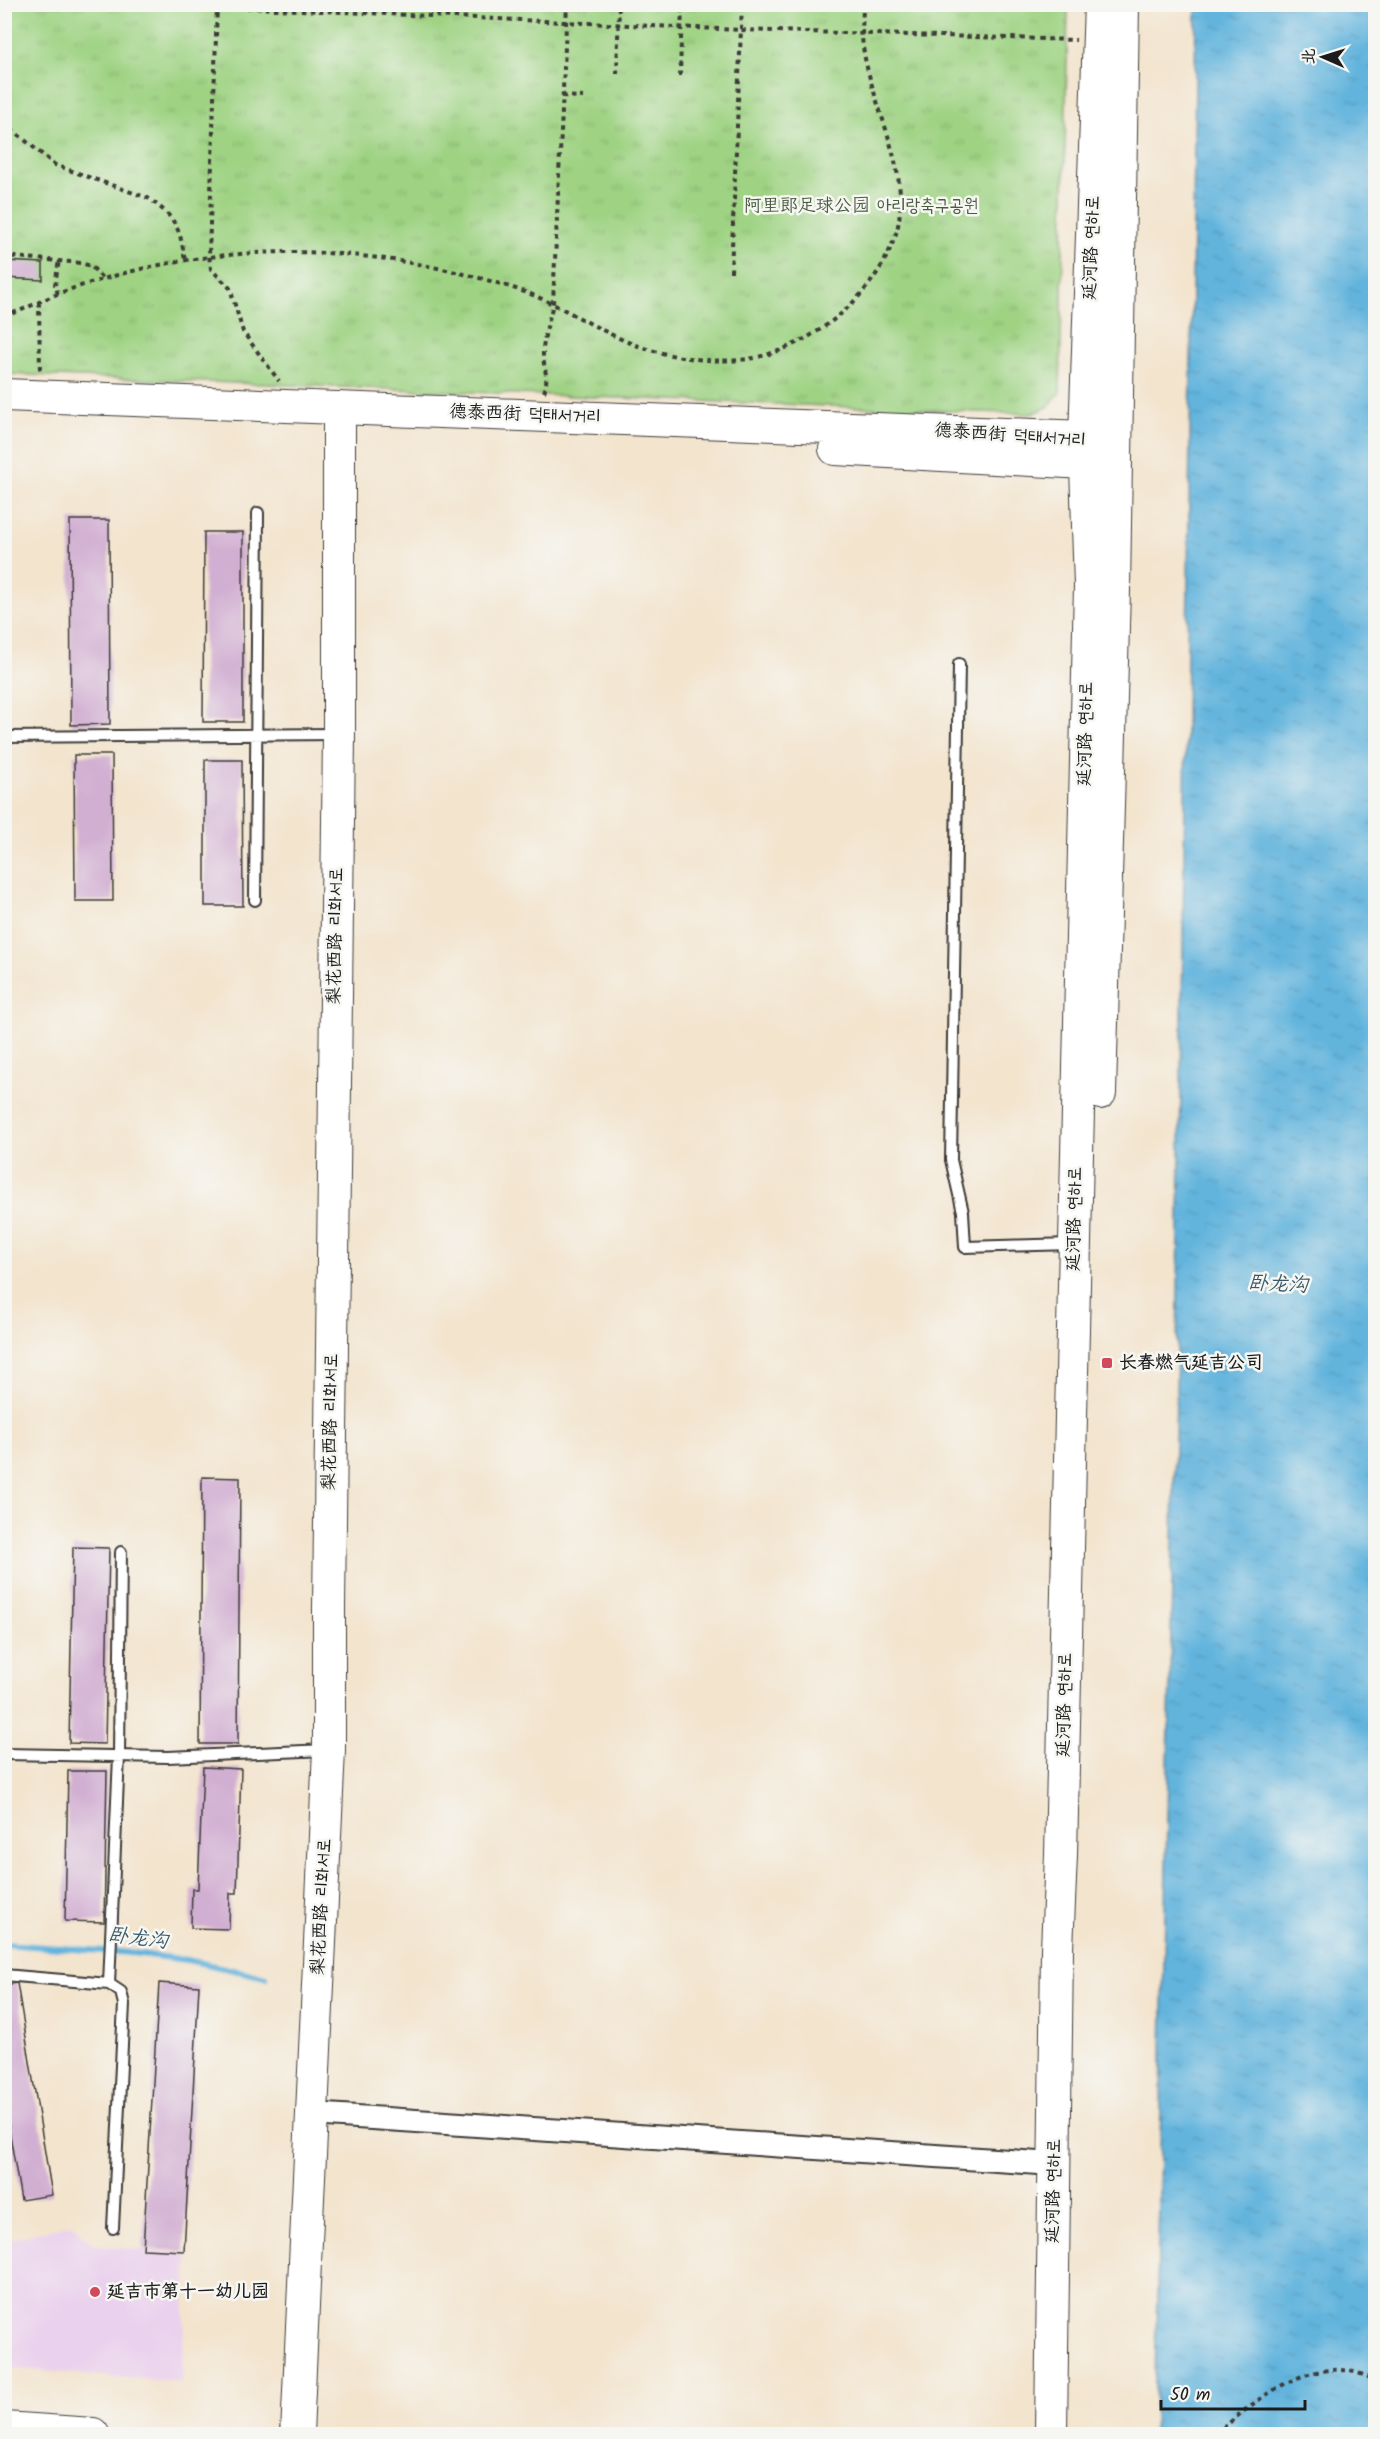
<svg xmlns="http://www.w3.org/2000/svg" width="1380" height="2439" font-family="Kalam,'LXGW WenKai TC','Poor Story',sans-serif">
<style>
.built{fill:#ead1ed}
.park{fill:url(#park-tufts);stroke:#5e7850;stroke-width:1.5}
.water{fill:url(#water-ripples);stroke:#3f687c;stroke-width:1.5}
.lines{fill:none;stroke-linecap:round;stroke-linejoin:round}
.stream{stroke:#62b4dd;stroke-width:6}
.building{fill:#d1afd2}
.lane-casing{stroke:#3c3a37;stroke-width:14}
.street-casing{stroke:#3c3a37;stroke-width:26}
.secondary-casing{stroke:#3c3a37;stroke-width:34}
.path{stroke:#3c3a37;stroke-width:4;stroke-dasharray:4.5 4.5;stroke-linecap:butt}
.lane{stroke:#fff;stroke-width:10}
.street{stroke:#fff;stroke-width:22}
.secondary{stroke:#fff;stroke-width:32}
.poi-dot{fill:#d1495b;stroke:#f6f6f2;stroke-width:2}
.labels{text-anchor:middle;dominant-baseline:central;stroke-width:5;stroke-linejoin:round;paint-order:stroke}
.park-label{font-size:18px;fill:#4a5c40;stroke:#f6f6f2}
.street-label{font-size:18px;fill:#1c1c1c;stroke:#f6f6f2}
.poi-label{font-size:18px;font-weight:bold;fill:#1c1c1c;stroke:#f6f6f2;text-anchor:start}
.water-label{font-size:20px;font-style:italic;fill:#385969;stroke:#f6f6f2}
</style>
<defs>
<pattern id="park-tufts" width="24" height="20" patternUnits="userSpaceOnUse" patternTransform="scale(1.5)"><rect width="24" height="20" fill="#9fd383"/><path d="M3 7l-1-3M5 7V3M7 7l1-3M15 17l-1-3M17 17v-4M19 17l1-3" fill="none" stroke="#88b571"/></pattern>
<pattern id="water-ripples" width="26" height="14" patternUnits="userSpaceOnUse" patternTransform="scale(1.5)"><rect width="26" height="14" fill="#62b4dd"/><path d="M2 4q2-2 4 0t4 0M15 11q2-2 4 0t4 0" fill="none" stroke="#549abd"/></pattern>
</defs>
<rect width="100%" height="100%" fill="#f6f6f2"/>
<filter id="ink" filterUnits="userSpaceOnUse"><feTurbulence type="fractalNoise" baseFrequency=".0167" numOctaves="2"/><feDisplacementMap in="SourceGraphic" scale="12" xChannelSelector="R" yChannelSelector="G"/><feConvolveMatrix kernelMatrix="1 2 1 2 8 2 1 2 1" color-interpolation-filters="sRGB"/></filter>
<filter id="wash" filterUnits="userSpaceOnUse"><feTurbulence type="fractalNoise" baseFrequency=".008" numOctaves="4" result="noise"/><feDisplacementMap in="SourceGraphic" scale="24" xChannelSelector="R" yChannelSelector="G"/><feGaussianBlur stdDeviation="1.35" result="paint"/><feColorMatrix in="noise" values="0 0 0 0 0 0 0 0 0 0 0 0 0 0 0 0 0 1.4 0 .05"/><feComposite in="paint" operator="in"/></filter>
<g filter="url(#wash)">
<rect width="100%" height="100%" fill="#f3e4ce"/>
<path class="built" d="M 71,2224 L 89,2241 L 99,2246 L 188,2254 L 181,2382 L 5,2368 L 5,2241 Z"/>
<path class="park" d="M 5,5 L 1068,5 L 1060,392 L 1048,407 L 1032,414 L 5,374 Z"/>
<path class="water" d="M 1196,5 L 1375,5 L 1375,2434 L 1154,2434 L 1178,1296 Z"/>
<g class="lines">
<path class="stream" d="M 4,1944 L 132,1953 L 187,1960 L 266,1977"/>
</g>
<g id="blocks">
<path class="building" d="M 4,261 L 43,263 L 43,280 L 4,278 Z
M 70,520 L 109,520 L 110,724 L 71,725 Z
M 204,532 L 243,532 L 243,722 L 203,722 Z
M 74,755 L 112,755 L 113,901 L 75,901 Z
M 205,760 L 242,760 L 243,906 L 205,906 Z
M 202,1477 L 240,1478 L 238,1744 L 200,1744 Z
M 73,1547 L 109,1548 L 105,1744 L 69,1743 Z
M 203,1767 L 241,1769 L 237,1893 L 230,1893 L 229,1929 L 191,1928 L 192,1889 L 198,1889 Z
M 68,1771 L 107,1771 L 104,1922 L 65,1921 Z
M 17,1983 L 52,2195 L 21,2200 L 4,2099 L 4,1985 Z
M 159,1983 L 199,1986 L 184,2251 L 143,2249 Z"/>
</g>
</g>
<g filter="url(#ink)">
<use href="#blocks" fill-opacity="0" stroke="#3c3a37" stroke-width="1.5"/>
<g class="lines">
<g class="lane-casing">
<path id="lane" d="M 959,664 L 951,1160 L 963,1212 L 965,1247 L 1073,1244
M 4,737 L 337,734
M 255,900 L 258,513
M 4,1754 L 168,1757 L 326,1750
M 4,1975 L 109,1984 L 121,1992 L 124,2004 L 113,2228
M 109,1984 L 119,1756 L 121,1552"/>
</g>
<g class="street-casing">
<path id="street" d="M 312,2114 L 1054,2164"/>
</g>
<g class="secondary-casing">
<path id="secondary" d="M 4,395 L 1085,437 L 1104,446
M 835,449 L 1085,463 L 1104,456
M 1100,1093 L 1114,590 L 1123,4
M 4,2428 L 93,2434
M 297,2434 L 329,1750 L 329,1609 L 339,734 L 339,408
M 1051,2434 L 1057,1949 L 1061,1855 L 1090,585 L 1085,437 L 1100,4"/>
</g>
<path class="path" d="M 166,4 L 741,30 L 1076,40
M 217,5 L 209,256 L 211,269 L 230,288 L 243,332 L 279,381
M 617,74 L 619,4
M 680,76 L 682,4
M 562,96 L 583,97
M 4,123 L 55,165 L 148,198 C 176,218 180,227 185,261
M 4,256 L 81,263 L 91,266 L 103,279
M 731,272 L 742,4
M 58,294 L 55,285 L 59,260
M 39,302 L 40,374
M 4,316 C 22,311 38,302 55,295 C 72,288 90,283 107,278 C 182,256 263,248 341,254 C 401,259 463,271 519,290 C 568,306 608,340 658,352 C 685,359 720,363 748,359 C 813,348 879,294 897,230 C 912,171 871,104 863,47 C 861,33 863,18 863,4
M 544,392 C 550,376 542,366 543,350 C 544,334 550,318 553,303 L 567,4
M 1216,2434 C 1258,2398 1318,2347 1376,2381"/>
<use href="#lane" class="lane"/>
<use href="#street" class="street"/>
<use href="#secondary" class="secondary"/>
</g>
</g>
<g class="poi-dot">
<rect x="1101" y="1357" width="12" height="12" rx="3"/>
<circle cx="95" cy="2292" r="6"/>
</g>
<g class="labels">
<g class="park-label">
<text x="861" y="206">阿里郎足球公园 아리랑축구공원</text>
</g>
<g class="street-label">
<text transform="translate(1092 248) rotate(-88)">延河路 연하로</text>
<text transform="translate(525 415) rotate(2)">德泰西街 덕태서거리</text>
<text transform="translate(1010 436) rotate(4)">德泰西街 덕태서거리</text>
<text transform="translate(1086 734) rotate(-89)">延河路 연하로</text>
<text transform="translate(336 936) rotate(-89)">梨花西路 리화서로</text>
<text transform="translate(1075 1219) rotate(-89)">延河路 연하로</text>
<text transform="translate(331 1422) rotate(-89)">梨花西路 리화서로</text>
<text transform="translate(1065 1705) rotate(-89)">延河路 연하로</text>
<text transform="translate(322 1907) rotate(-87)">梨花西路 리화서로</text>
<text transform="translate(1054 2191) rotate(-89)">延河路 연하로</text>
</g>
<g class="poi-label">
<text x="1119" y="1363">长春燃气延吉公司</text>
<text x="107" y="2292">延吉市第十一幼儿园</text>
</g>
<g class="water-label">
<text transform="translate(1278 1285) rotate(3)">卧龙沟</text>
<text transform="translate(138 1939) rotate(7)">卧龙沟</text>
</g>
</g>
<rect width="1380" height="2439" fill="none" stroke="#f6f6f2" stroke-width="24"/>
<g transform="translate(1323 57) rotate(273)" stroke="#f6f6f2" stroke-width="4.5" paint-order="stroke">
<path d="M0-4.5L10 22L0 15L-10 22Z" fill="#1c1c1c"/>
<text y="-9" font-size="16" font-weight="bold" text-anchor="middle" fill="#1c1c1c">北</text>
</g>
<path d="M1161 2400v9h144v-9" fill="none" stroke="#1c1c1c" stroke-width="3"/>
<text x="1170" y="2400" font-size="18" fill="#1c1c1c" stroke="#f6f6f2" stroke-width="4.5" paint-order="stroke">50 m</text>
</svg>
